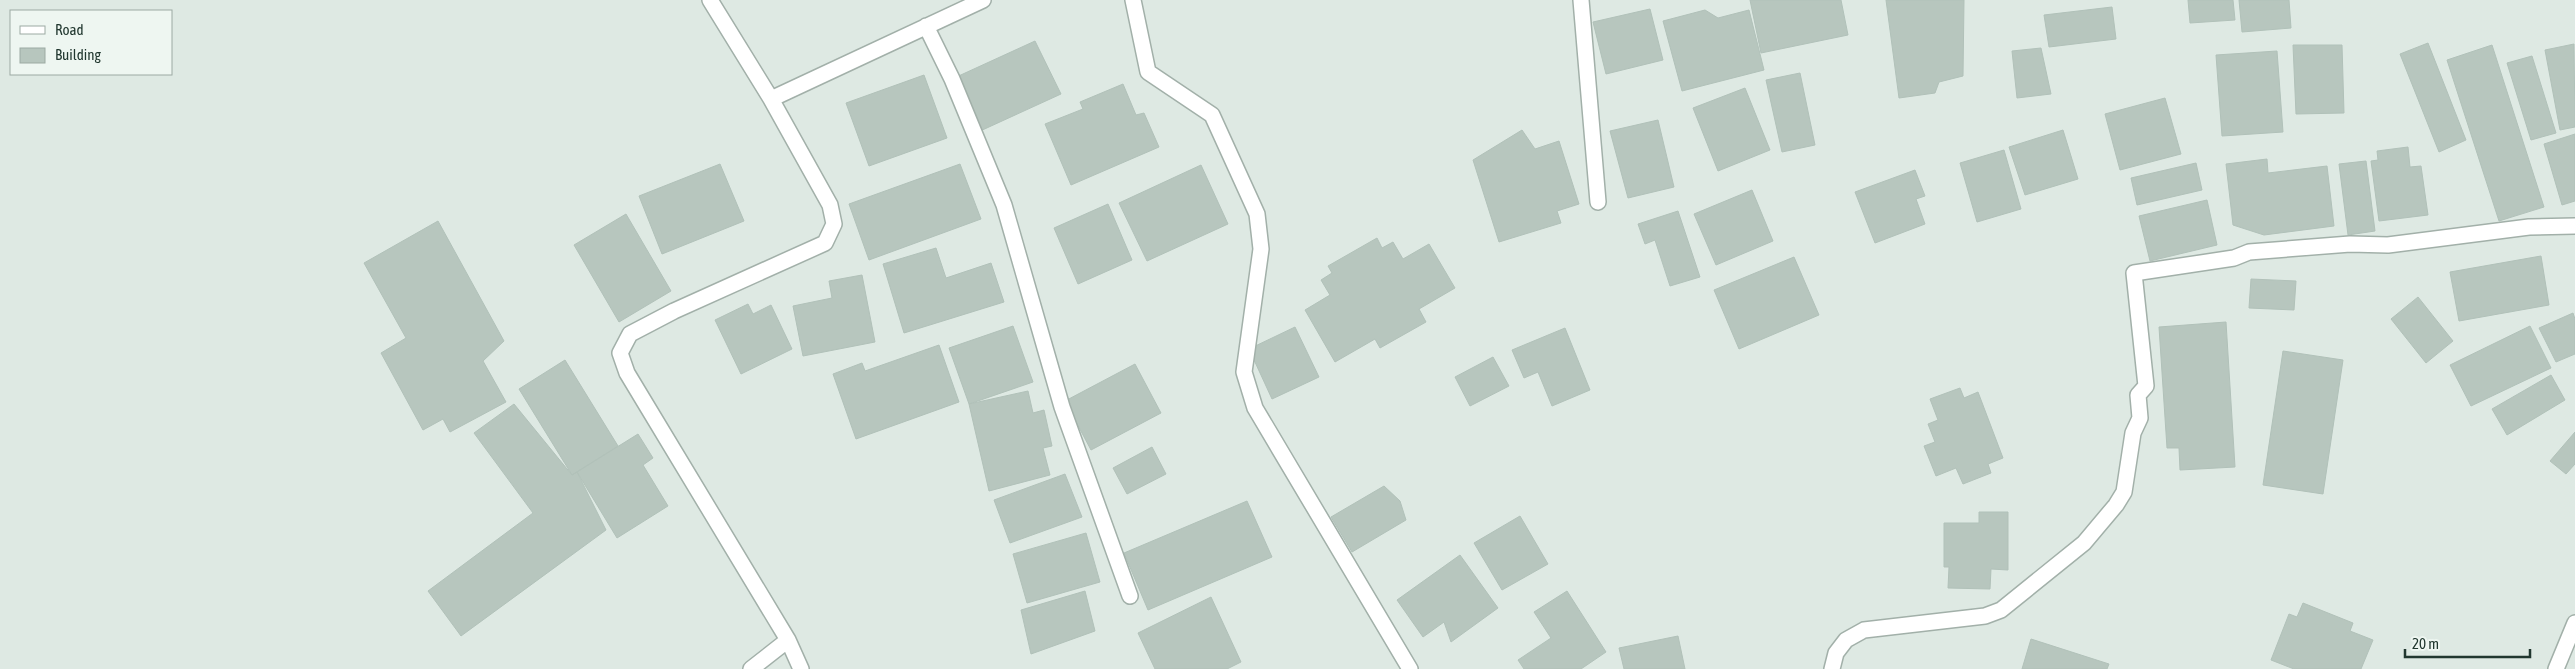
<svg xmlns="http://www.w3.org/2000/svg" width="2575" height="669" font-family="'Asap Condensed',sans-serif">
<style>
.building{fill:#b7c6be;stroke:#b1c1b9}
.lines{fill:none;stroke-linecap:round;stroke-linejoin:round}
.minor-casing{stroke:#a2b0a9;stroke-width:18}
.minor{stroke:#fff;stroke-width:15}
</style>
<rect width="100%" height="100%" fill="#dee9e3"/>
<path class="building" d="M 1750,0 L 1841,0 L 1848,35 L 1761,53 Z
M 1886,0 L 1964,0 L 1963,76 L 1939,82 L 1935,93 L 1899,98 Z
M 2188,0 L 2233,0 L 2235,20 L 2190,23 Z
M 2239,0 L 2289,0 L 2291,28 L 2242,32 Z
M 2112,7 L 2116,39 L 2049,47 L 2044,15 Z
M 1650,9 L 1663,60 L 1606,74 L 1593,22 Z
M 1705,10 L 1718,18 L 1749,10 L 1764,70 L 1682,91 L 1663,21 Z
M 1035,41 L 1061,94 L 978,132 L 952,79 Z
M 2428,43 L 2466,140 L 2439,152 L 2400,54 Z
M 2574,44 L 2575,127 L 2560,130 L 2545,50 Z
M 2293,45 L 2342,45 L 2344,113 L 2296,114 Z
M 2492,45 L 2544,207 L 2499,221 L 2447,60 Z
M 2041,48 L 2051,94 L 2017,98 L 2012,51 Z
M 2277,51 L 2283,132 L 2222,136 L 2216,55 Z
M 2532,56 L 2556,133 L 2531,140 L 2507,63 Z
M 1800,73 L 1815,145 L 1782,152 L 1766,80 Z
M 924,75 L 947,138 L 869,166 L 846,103 Z
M 1123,84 L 1136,115 L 1144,113 L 1159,147 L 1071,185 L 1045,124 L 1083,109 L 1080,102 Z
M 1745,88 L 1770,150 L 1718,171 L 1693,108 Z
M 2165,98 L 2181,154 L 2120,170 L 2105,114 Z
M 1658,120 L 1674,187 L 1628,198 L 1610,131 Z
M 1522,130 L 1535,149 L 1559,141 L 1579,204 L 1557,211 L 1561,223 L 1499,242 L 1473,160 Z
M 2063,130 L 2078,179 L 2025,195 L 2009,147 Z
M 2575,134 L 2575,201 L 2562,205 L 2544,144 Z
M 2408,147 L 2410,167 L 2421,166 L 2428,215 L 2379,221 L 2371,161 L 2378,160 L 2377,151 Z
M 2004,150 L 2021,209 L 1977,222 L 1960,163 Z
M 2267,159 L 2268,173 L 2327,166 L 2334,226 L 2264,235 L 2233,225 L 2226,164 Z
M 2366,161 L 2375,231 L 2348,235 L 2339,164 Z
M 2196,163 L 2202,190 L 2137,205 L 2131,178 Z
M 720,164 L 744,221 L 662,254 L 639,196 Z
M 960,164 L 981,219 L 869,260 L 849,204 Z
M 1201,165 L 1228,224 L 1147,261 L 1119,203 Z
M 1915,170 L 1925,196 L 1916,199 L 1925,224 L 1875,243 L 1855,192 Z
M 1752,190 L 1773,241 L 1716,265 L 1694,214 Z
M 2207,200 L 2217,245 L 2150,261 L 2139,216 Z
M 1108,204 L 1132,260 L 1078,284 L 1054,228 Z
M 1678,211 L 1700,277 L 1670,286 L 1655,240 L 1645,244 L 1638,224 Z
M 626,214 L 671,291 L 619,322 L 574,245 Z
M 438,221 L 504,341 L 483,361 L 506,402 L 450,432 L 443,419 L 423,430 L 381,353 L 406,338 L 364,263 Z
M 1377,238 L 1382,248 L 1393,242 L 1403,259 L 1429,244 L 1455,288 L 1419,309 L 1426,322 L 1380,348 L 1375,339 L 1335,362 L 1305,310 L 1330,295 L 1321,280 L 1332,273 L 1328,266 Z
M 936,248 L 946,278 L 991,263 L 1004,302 L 904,333 L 883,264 Z
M 2541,256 L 2549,305 L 2459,321 L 2450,272 Z
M 1794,257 L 1819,315 L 1739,349 L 1714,290 Z
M 862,275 L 875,342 L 803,356 L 793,306 L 832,298 L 829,281 Z
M 2251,279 L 2296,281 L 2294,310 L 2249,308 Z
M 2418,297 L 2453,341 L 2426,363 L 2391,319 Z
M 748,304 L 753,314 L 771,305 L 792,349 L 741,374 L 715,320 Z
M 2573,313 L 2575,319 L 2575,354 L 2556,362 L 2539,328 Z
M 2226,322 L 2235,467 L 2180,470 L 2179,448 L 2167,448 L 2159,327 Z
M 1013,326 L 1033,382 L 969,404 L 949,348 Z
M 2530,326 L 2551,368 L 2471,406 L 2450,365 Z
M 1295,327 L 1319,377 L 1272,399 L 1249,349 Z
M 1565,328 L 1590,390 L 1552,406 L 1538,372 L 1524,378 L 1512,350 Z
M 939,345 L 959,402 L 856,439 L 833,374 L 862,363 L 865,371 Z
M 2283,351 L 2343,360 L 2323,494 L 2263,485 Z
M 1493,357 L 1509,386 L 1470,406 L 1455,377 Z
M 565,360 L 618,446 L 572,475 L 519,389 Z
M 1135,364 L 1161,413 L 1091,450 L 1065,401 Z
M 2551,375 L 2565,400 L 2507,435 L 2492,409 Z
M 1960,388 L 1964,398 L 1978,392 L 2003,458 L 1988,464 L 1991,473 L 1963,484 L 1956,468 L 1936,476 L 1924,446 L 1935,442 L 1928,424 L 1938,420 L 1930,399 Z
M 1028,391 L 1033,413 L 1044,410 L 1052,446 L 1043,448 L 1050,475 L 989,491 L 969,404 Z
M 514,404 L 572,475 L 577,472 L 606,530 L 461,636 L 428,591 L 533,513 L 474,433 Z
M 2575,432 L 2575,464 L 2566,474 L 2550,461 Z
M 638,434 L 653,458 L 643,465 L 668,506 L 617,538 L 577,472 Z
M 1152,447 L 1166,474 L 1127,494 L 1113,468 Z
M 1065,474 L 1082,517 L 1010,543 L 994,500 Z
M 1384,486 L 1400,501 L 1406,520 L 1352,552 L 1331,517 Z
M 1247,501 L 1272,557 L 1148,610 L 1124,553 Z
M 1979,512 L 2008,512 L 2008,570 L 1991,569 L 1990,589 L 1948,588 L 1949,567 L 1944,567 L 1944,523 L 1979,523 Z
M 1520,516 L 1548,564 L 1502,590 L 1474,543 Z
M 1086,533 L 1100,582 L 1027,603 L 1013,554 Z
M 1460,555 L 1498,608 L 1451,642 L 1444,622 L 1423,637 L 1397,600 Z
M 1085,591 L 1095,631 L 1031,654 L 1021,610 Z
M 1567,591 L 1606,652 L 1581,669 L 1524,669 L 1518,660 L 1551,638 L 1534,612 Z
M 1211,597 L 1241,662 L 1227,669 L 1155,669 L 1138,633 Z
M 2303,603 L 2353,623 L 2350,631 L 2373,640 L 2361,669 L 2294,669 L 2271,660 L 2289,614 L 2297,617 Z
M 1678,636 L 1685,669 L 1624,669 L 1619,648 Z
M 2031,639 L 2109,664 L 2107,669 L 2022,669 Z"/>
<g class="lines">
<g class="minor-casing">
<path id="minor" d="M 710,0 L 771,99
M 1133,0 L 1148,72 L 1212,115 L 1257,214 L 1261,249 L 1244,372 L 1255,408 L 1410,669
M 1581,0 L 1598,202
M 926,26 L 952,79 L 1004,205 L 1062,407 L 1130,596
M 751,669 L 788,640
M 801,669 L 788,640 L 627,373 L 620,353 L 630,334 L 674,311 L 825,243 L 834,224 L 830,205 L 771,99 L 983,0
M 1832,669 L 1836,653 L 1846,640 L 1864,630 L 1985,616 L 2001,610 L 2084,543 L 2116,505 L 2124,492 L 2133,433 L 2140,418 L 2138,395 L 2146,386 L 2134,273 L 2234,258 L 2249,252 L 2350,244 L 2388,245 L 2529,227 L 2575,226
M 2556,669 L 2575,623"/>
</g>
<use href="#minor" class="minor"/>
</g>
<rect x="10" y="10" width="162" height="65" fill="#eef6f1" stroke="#9caaa3"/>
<rect x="20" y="26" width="25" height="8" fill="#ffffff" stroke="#9caaa3"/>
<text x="55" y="35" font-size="15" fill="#21372f">Road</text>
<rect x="20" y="48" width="25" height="15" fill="#b7c6be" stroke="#9caaa3"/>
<text x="55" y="60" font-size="15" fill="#21372f">Building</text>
<path d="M2405 649v8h125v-8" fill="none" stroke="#21372f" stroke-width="2.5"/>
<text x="2412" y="649" font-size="15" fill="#21372f" stroke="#eef6f1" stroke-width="4" paint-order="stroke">20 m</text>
</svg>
